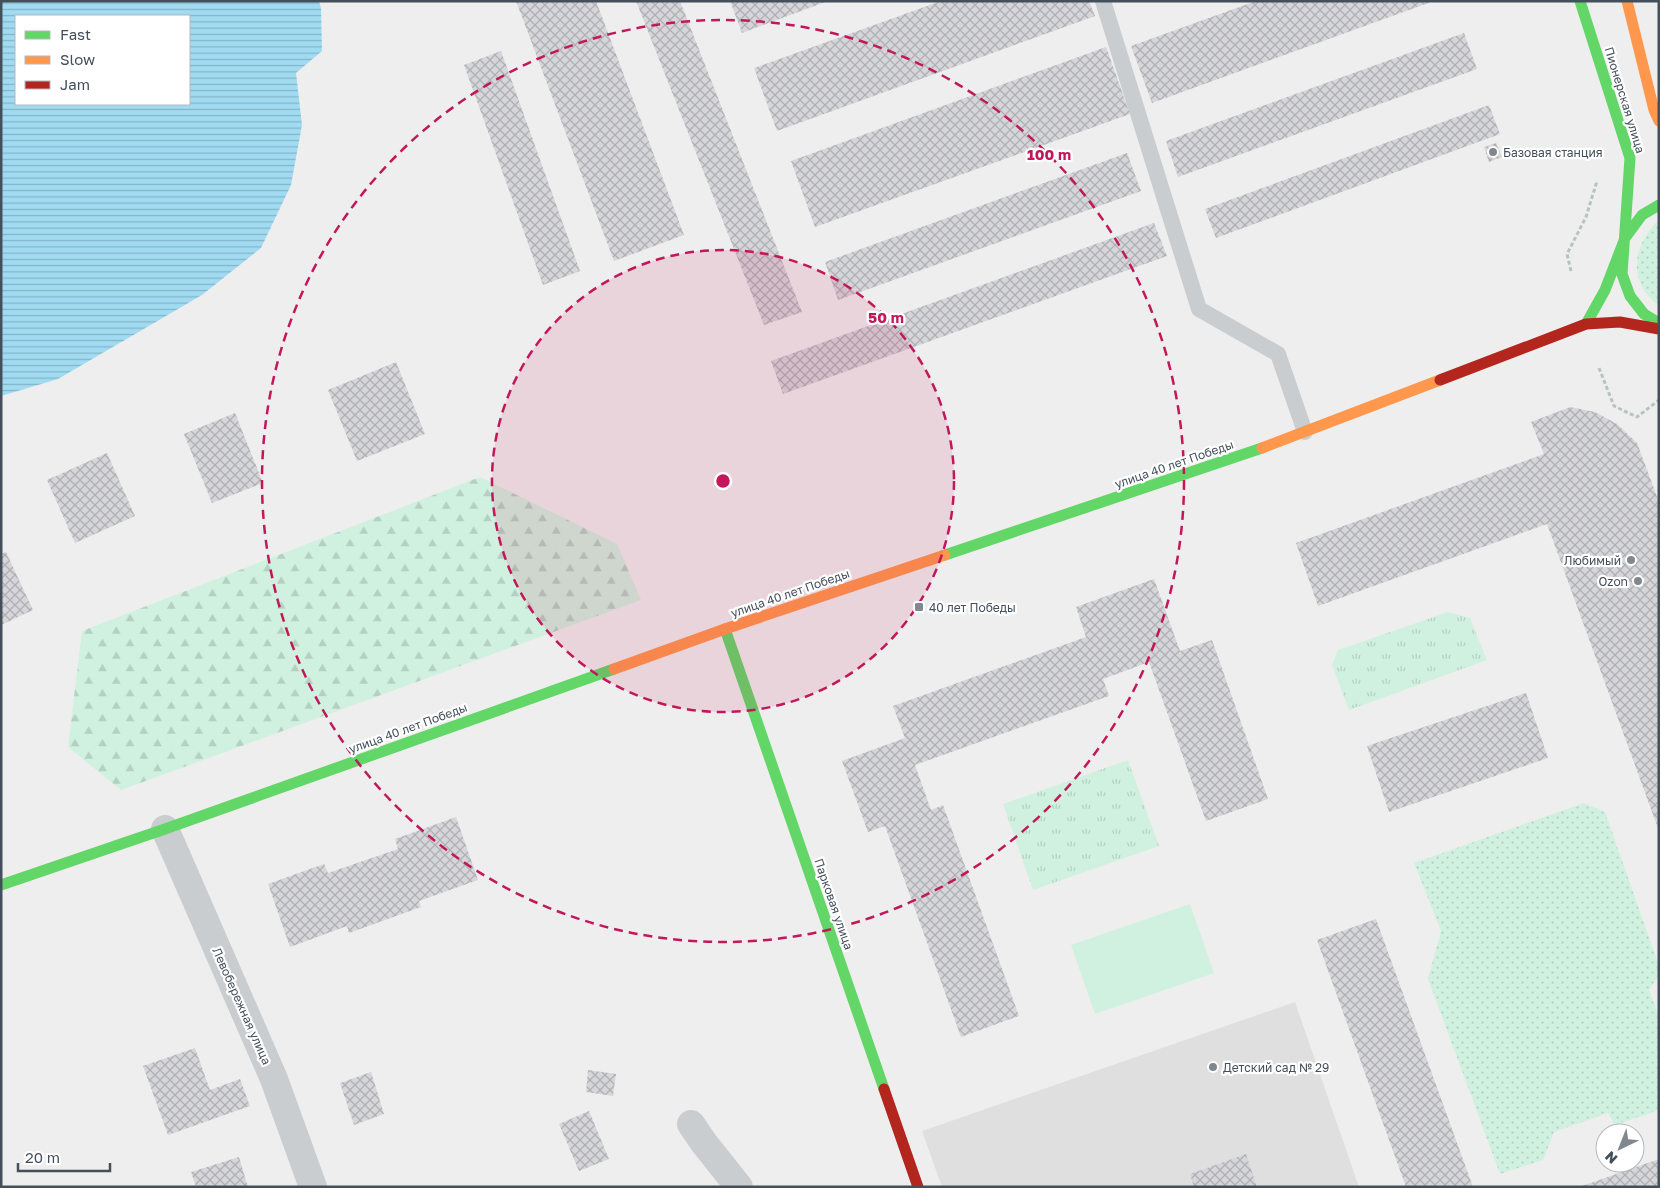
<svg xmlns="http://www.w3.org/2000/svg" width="1660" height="1188" font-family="'Golos Text',sans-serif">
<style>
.education{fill:#e0dfe0}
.grass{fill:url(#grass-dots)}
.forest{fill:url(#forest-firs)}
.park{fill:url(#park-tufts)}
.pitch{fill:#d0f1df}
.water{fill:url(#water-rules);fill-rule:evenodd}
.building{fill:url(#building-cross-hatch)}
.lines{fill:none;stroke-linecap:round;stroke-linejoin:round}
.path{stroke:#b6c4c1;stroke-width:3;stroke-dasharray:4 2.5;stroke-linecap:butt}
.lane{stroke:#cacdcf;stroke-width:16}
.street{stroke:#cacdcf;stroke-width:28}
.fast{stroke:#63d668;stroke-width:11}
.slow{stroke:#ff974d;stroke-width:11}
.jam{stroke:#b3261e;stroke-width:11}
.ring{fill:none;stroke:#c2185b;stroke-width:2.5;stroke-dasharray:9 6}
.poi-dot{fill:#80878f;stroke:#fff;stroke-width:2}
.labels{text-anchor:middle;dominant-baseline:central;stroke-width:4.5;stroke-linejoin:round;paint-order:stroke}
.street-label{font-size:12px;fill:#444f5c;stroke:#fff}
.poi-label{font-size:12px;fill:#444f5c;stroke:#fff;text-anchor:start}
.centre{fill:#c2185b;stroke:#fff;stroke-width:2.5}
.ring-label{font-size:15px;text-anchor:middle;font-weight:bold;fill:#c2185b;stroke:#fff;stroke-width:4.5;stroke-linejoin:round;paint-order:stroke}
</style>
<defs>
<pattern id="grass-dots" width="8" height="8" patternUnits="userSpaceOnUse" patternTransform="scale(1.25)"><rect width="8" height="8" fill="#d0f1df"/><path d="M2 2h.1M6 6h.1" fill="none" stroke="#b4d0c2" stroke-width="1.8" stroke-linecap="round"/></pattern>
<pattern id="forest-firs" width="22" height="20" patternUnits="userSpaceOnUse" patternTransform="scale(1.25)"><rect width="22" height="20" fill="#d0f1df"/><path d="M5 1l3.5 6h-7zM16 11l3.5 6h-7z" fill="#b4d0c2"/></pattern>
<pattern id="park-tufts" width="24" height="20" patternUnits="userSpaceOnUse" patternTransform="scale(1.25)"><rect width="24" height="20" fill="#d0f1df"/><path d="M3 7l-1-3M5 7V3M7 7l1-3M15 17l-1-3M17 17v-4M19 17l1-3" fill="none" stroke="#b4d0c2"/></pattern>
<pattern id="water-rules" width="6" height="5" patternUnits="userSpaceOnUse" patternTransform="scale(1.25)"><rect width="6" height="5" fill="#a1dbf2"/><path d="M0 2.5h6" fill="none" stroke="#85b4c7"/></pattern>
<pattern id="building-cross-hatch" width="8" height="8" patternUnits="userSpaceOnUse" patternTransform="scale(1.25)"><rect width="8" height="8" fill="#d6d6d9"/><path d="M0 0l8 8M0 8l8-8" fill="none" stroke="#afb0b3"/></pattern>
</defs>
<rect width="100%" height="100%" fill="#efeeee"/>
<path class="education" d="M 1295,1002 L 1359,1187 L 942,1187 L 922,1131 Z"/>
<path class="grass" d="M 1659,220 L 1659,306 C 1627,282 1632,245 1659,220 Z
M 1584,803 L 1605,812 L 1659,966 L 1659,975 L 1649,990 L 1659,1016 L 1659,1110 L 1615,1125 L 1608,1113 L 1554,1132 L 1543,1160 L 1500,1174 L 1428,979 L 1441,931 L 1414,863 Z"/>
<path class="forest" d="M 480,477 L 617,544 L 641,600 L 121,790 L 68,747 L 82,631 Z"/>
<path class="park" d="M 1448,612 L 1470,618 L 1487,660 L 1349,710 L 1332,665 L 1338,650 Z
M 1128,760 L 1159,846 L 1033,890 L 1003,804 Z"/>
<path class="pitch" d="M 1190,904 L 1214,973 L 1095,1014 L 1071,945 Z"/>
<path class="water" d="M 1,1 L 319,1 L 321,9 L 322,51 L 296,73 L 302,125 L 291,185 L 261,248 L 202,295 L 58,379 L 1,396 ZM 16,16 L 189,16 L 189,104 L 16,104 Z"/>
<path class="building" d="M 516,1 L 596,1 L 684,235 L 614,261 Z
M 636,1 L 680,1 L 802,312 L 764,325 Z
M 730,1 L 828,1 L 742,33 Z
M 941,1 L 1089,1 L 1095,16 L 777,131 L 754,68 Z
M 1256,1 L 1434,1 L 1152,103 L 1131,46 Z
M 1464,33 L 1477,69 L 1178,177 L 1166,141 Z
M 1106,47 L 1130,114 L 815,227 L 791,161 Z
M 501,51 L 580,271 L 543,285 L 464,65 Z
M 1489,105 L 1500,134 L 1216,238 L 1205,209 Z
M 1496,143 L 1502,157 L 1489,162 L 1484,147 Z
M 1127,153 L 1141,191 L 838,300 L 825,262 Z
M 1154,223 L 1167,256 L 783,394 L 771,361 Z
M 396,362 L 425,434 L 357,461 L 328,390 Z
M 1570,407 L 1595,412 L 1617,424 L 1637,443 L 1659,502 L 1659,831 L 1547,524 L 1318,606 L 1296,543 L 1544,454 L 1531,422 Z
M 235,413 L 263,483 L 212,503 L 184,434 Z
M 107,453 L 135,516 L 75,543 L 47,480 Z
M 6,552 L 33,610 L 1,625 L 1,554 Z
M 1154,579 L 1180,651 L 1212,640 L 1268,799 L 1206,821 L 1149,662 L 1103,679 L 1109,696 L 915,765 L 931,810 L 943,805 L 1019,1016 L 961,1037 L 885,826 L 868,832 L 842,761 L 905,738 L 893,706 L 1086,637 L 1076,607 Z
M 1526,693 L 1548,758 L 1389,812 L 1367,746 Z
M 456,817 L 478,880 L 419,901 L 421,907 L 349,933 L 347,926 L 290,947 L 268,884 L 324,864 L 328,873 L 398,849 L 395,839 Z
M 1376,919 L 1473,1187 L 1406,1187 L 1317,940 Z
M 195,1048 L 210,1090 L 240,1079 L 250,1106 L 168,1135 L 143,1066 Z
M 588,1070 L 616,1074 L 613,1096 L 586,1092 Z
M 371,1072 L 384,1114 L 354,1125 L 340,1083 Z
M 589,1111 L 609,1159 L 579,1171 L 559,1124 Z
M 1246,1154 L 1257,1187 L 1194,1187 L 1190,1174 Z
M 239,1157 L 248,1187 L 196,1187 L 191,1172 Z
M 1659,1159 L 1659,1187 L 1582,1187 L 1582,1186 Z"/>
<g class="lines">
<path class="path" d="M 1571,271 L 1567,254 L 1586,217 L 1597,181
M 1599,368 L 1614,406 L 1637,417 L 1659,400"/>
<path class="lane" d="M 1103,1 L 1199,309 L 1278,354 L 1305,432"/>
<path class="street" d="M 165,829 L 274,1079 L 313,1187
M 691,1124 L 704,1143 L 739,1187"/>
<path class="fast" d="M 1580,1 L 1630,158 L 1622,274 L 1630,296 L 1644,314 L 1659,323
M 1586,324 L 1605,290 L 1625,238 L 1642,215 L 1659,205
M 945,555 L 1262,448
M 725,629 L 884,1089
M 1,885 L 165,829 L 614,669"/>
<path class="slow" d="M 1627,1 L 1654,110 L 1659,121
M 1262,448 L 1440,380
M 614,669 L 725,629 L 945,555"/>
<path class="jam" d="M 1440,380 L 1586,324 L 1620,322 L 1659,329
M 884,1089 L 918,1187"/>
</g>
<circle cx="723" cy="481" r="231" fill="#c2185b" fill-opacity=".12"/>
<g class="ring">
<circle cx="723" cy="481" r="231"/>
<circle cx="723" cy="481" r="461"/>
</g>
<g class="poi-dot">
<circle cx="1493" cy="152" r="5"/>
<circle cx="1631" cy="560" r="5"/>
<circle cx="1638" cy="581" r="5"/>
<rect x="914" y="602" width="10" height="10" rx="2.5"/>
<circle cx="1213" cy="1067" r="5"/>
</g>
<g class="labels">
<g class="street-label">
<text transform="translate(1625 100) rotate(73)">Пионерская улица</text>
<text transform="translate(1174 464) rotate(-19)">улица 40 лет Победы</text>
<text transform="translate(790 593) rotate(-19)">улица 40 лет Победы</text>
<text transform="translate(408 728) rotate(-20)">улица 40 лет Победы</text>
<text transform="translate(834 904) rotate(71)">Парковая улица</text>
<text transform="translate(242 1006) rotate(66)">Левобережная улица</text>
</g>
<g class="poi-label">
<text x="1503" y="152">Базовая станция</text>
<text x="1621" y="560" text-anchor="end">Любимый</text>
<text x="1628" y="581" text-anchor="end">Ozon</text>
<text x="929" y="607">40 лет Победы</text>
<text x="1223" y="1067">Детский сад № 29</text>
</g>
</g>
<circle cx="723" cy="481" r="8" class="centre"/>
<g class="ring-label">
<text x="1049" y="160">100 m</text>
<text x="886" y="323">50 m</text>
</g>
<rect width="1660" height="1188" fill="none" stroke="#444f5c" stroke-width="5"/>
<rect x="15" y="15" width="175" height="90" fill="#ffffff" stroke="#b4b9be"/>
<rect x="25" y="31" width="25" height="8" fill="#63d668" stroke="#b4b9be"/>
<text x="60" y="40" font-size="15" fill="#444f5c">Fast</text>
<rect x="25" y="56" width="25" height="8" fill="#ff974d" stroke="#b4b9be"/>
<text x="60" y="65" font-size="15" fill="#444f5c">Slow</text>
<rect x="25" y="81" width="25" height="8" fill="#b3261e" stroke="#b4b9be"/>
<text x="60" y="90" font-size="15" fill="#444f5c">Jam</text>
<g transform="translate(1620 1148) rotate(223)"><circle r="24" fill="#ffffff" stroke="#b4b9be"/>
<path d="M0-4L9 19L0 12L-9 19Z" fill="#80878f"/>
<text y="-8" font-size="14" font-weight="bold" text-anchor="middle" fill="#444f5c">N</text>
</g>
<path d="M18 1163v8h92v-8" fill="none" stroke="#444f5c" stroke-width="2.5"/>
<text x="25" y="1163" font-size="15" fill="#444f5c" stroke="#ffffff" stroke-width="4" paint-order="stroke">20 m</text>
</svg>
